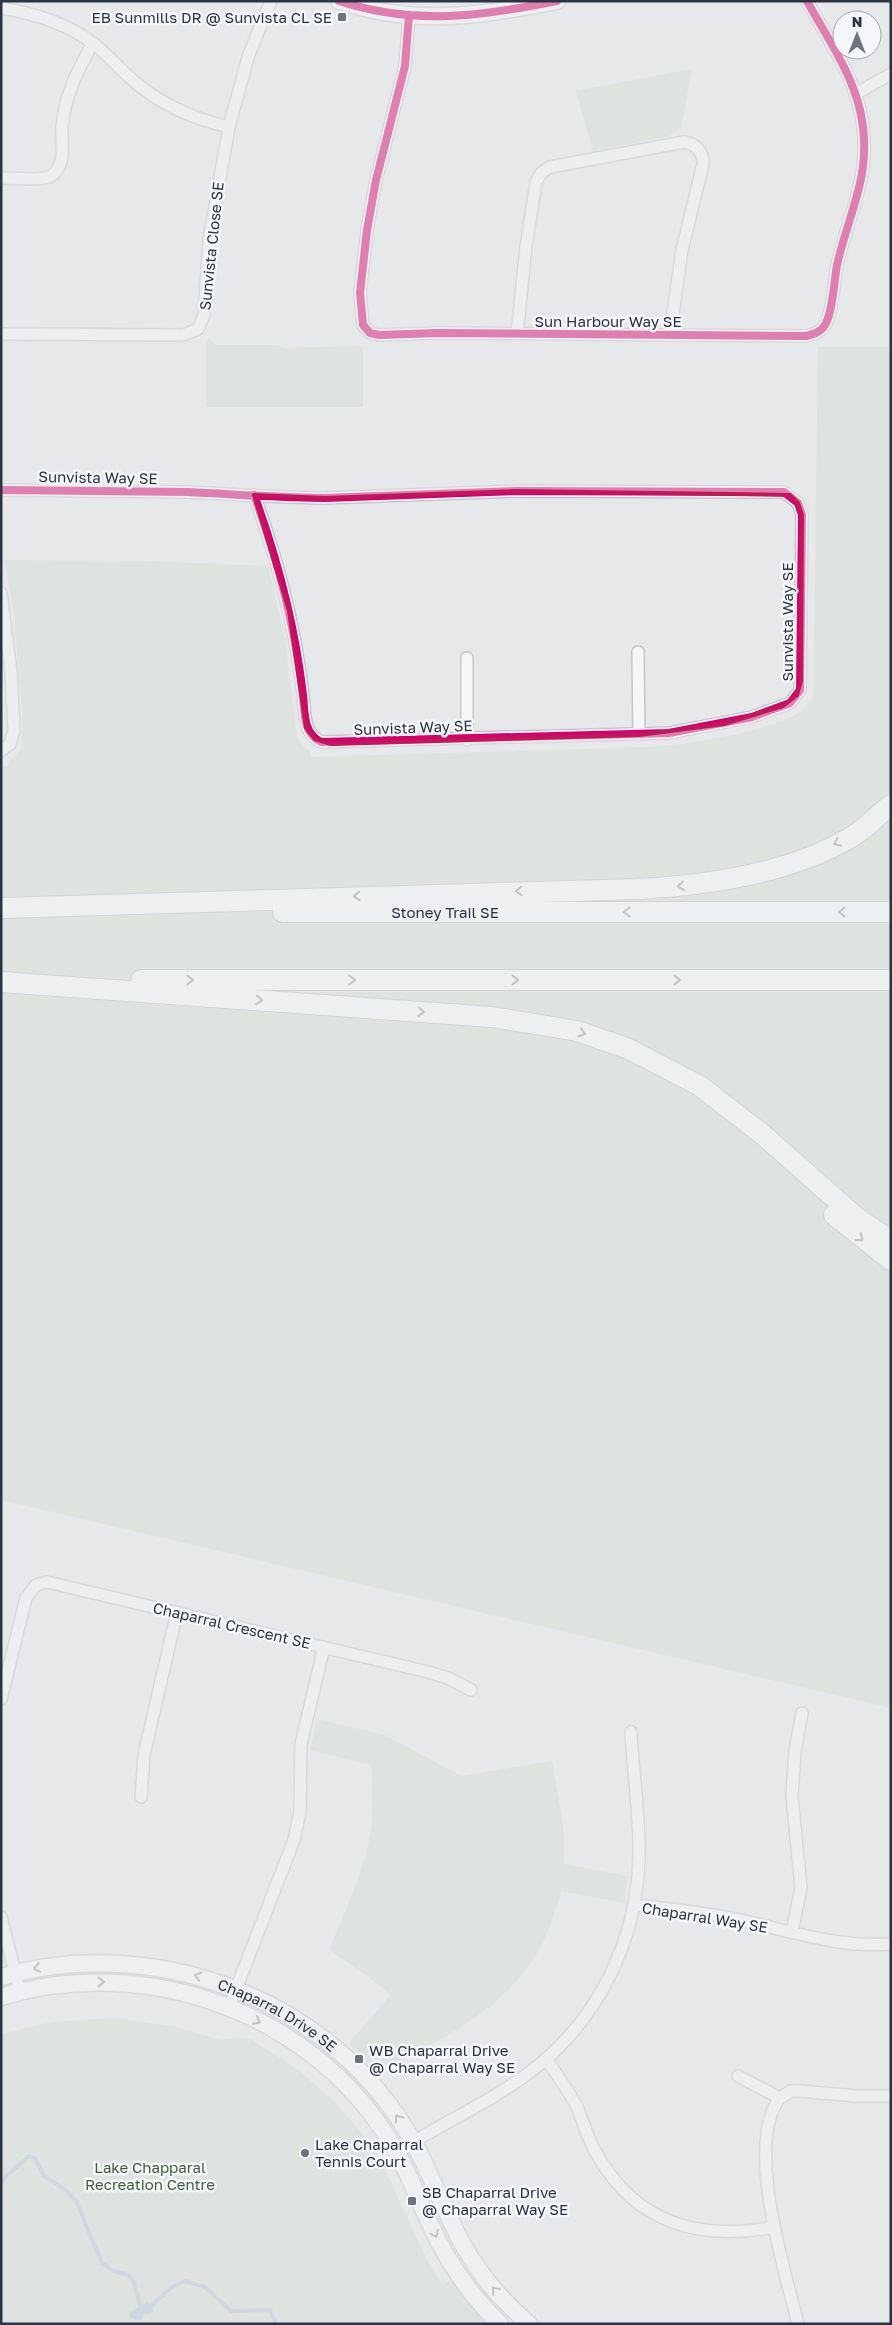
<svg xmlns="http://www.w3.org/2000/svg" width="892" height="2325" font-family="'Golos Text',sans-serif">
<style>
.green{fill:#d6ded6}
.water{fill:#b4c4d5}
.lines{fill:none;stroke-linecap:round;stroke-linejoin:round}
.stream{stroke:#b4c4d5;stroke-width:4}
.street-casing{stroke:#c4c6c8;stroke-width:14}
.secondary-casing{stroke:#c4c6c8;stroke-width:19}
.highway-casing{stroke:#b8bbbf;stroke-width:22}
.street{stroke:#f5f6f7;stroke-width:11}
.secondary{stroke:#f8f8f8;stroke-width:16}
.highway{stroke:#f8f8f8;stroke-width:20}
.cycleway-casing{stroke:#f4f6f9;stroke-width:11}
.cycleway{stroke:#d6006c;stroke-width:8}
.oneway{stroke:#92969e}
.marked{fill:none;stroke:#c2185b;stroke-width:4;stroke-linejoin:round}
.poi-dot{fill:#6c737f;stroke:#f4f6f9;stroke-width:2}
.labels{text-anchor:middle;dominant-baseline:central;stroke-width:5;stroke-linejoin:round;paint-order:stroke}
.poi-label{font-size:15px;fill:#2b3445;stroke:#f4f6f9;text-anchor:start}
.street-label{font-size:15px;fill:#2b3445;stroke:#f4f6f9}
.park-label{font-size:15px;fill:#3f6138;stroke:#f4f6f9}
</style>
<rect width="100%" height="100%" fill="#e6e8ea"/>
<path class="green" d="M 692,69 L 681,129 L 669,136 L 593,151 L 576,91 Z
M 209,338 L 215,345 L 279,345 L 283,348 L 363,346 L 363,407 L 206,407 L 206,343 Z
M 818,347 L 891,347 L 891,1708 L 1,1500 L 1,766 L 8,766 L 9,761 L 16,756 L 22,746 L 22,709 L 14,616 L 4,560 L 146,561 L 268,566 L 285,637 L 297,737 L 304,747 L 310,751 L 311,757 L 650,747 C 682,745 802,730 813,697 Z
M 317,1719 L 385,1735 L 461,1776 L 552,1761 L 563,1825 L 564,1864 L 628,1876 L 624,1903 L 562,1891 C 553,1917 545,1944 528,1967 C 492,2017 432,2043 379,2073 L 349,2043 L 391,1995 L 370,1978 L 329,1950 C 346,1909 366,1868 372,1823 C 374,1803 372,1784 371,1765 L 310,1750 Z
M 114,2018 L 177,2027 L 213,2038 L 223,2040 L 240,2037 L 251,2039 L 297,2069 L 337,2104 L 367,2140 L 390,2180 L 428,2262 L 442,2285 L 453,2279 L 490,2324 L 1,2324 L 1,2034 L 52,2022 Z"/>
<path class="water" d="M 147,2302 L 152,2305 L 154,2312 L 148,2315 L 143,2314 L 142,2320 L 131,2319 L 129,2313 Z"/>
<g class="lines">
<path class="stream" d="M 1,2181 L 29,2156 L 35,2158 L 44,2176 L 64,2189 L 76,2201 L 102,2263 L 111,2270 L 128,2275 L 133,2280 L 140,2305
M 152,2305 L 172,2287 L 185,2281 L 205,2287 L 231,2311 L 270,2310 L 276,2324"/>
<g class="street-casing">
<path id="street" d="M 1,8 C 33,13 68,24 94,44 C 106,53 116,65 127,75 C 157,103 190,118 229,127
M 409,15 L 405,66 L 376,180 L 367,230 L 360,293 L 363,325 L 370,333 L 379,335 L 437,333 L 806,336 C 814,334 821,332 825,325 C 833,312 834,281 837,265 C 850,208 874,172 860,110 C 851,71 826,36 807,1
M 855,94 L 891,74
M 1,178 C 13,178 41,181 51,176 C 67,167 61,141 62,126 C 65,95 78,69 93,43
M 1,334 L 183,335 L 198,329 L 204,315 L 209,240 L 229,127 L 249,54 L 271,1
M 517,334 L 526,247 L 536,182 L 541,173 L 550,167 L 684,142 C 696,144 703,151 703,164 L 682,250 L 670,334
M 1,490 C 63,491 126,491 188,492 C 233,494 279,498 325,498 L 517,491 L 784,492 L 798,503 L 802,515 L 800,690 L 790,703 L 752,717 L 669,733 L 321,742 C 303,733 305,714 303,695 C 295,627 278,560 254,495
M 1,593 L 11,672 L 14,731 L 10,744 L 1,751
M 638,652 L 639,735
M 467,658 L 467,740
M 1,1699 L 26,1598 L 36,1585 L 47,1582 L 428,1672 L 448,1678 L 471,1690
M 141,1797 L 144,1755 L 177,1612
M 635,1905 C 672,1909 709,1913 745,1921 C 793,1932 840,1948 891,1944
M 1,1917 L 20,1992
M 792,1932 L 801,1888 L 792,1796 L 795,1751 L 802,1713
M 229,2007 L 294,1840 L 300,1812 L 301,1744 L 324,1647
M 546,2059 C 557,2075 568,2090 577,2107 C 584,2123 588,2141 598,2156 C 637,2224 701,2241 774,2227
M 738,2076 L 780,2098 L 791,2091 L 799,2091 L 857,2096 L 891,2096
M 780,2098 C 744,2144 785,2271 798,2324
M 397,2152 C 440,2124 489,2103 530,2072 C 598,2021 637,1941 639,1857 C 640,1816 633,1773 631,1732"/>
</g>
<g class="secondary-casing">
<g id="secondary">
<path d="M 339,1 C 414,26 482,16 557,1"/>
<path id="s1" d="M 1,1977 C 150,1934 322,1995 405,2128 C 428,2164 441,2205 462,2243 C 479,2274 502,2301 529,2324"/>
<path d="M 1,1997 C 145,1953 311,2012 390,2141 C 407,2168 417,2197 431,2226 C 448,2263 471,2296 500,2324"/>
</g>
</g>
<g class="highway-casing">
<g id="highway">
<path d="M 1,908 L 638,889 C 709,885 798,873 859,832 C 870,824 880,813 891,805"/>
<path id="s2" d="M 283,912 L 891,912"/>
<path d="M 141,980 L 891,980"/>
<path d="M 1,982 L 492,1017 L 577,1031 L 629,1049 L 700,1086 L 762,1134 L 856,1217 L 891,1241"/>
<path d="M 834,1215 L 891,1260"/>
</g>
</g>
<use href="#street" class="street"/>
<use href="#secondary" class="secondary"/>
<use href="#highway" class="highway"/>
<g class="cycleway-casing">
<path id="cycleway" d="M 339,1 C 414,26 482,16 557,1
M 409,15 L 405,66 L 376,180 L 367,230 L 360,293 L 363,325 L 370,333 L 379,335 L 437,333 L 806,336 C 814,334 821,332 825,325 C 833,312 834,281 837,265 C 850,208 874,172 860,110 C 851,71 826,36 807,1
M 1,490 C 63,491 126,491 188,492 C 233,494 279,498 325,498 L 517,491 L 784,492 L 798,503 L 802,515 L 800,690 L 790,703 L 752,717 L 669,733 L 321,742 C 303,733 305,714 303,695 C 295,627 278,560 254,495"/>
</g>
<use href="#cycleway" class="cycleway"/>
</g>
<defs><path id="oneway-chevron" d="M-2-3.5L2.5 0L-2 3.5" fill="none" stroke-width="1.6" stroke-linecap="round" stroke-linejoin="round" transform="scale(1.25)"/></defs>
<g class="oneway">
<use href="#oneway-chevron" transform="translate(837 843) rotate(154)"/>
<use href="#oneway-chevron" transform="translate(681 886) rotate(174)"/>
<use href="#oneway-chevron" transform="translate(519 891) rotate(178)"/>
<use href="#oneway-chevron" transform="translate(357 896) rotate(178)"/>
<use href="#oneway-chevron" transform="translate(627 912) rotate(180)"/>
<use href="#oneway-chevron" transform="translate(842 912) rotate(180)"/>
<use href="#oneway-chevron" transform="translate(190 980)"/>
<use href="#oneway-chevron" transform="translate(352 980)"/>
<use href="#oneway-chevron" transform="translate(515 980)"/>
<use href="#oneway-chevron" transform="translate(677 980)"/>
<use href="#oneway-chevron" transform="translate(259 1000) rotate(4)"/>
<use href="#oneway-chevron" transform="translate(421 1012) rotate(4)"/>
<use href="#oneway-chevron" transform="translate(582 1033) rotate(17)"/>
<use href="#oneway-chevron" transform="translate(860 1238) rotate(38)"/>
<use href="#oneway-chevron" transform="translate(37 1968) rotate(170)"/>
<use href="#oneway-chevron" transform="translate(198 1976) rotate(-164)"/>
<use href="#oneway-chevron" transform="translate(101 1982)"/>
<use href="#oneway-chevron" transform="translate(257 2021) rotate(28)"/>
<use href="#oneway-chevron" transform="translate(398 2118) rotate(-125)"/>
<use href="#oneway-chevron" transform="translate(435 2234) rotate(64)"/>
<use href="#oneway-chevron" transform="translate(495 2290) rotate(-130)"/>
</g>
<path d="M0 0H892V2325H0ZM 517,491 L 790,495 L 798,503 L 802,515 L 801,681 L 797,695 L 783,706 L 724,724 L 639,735 L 331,744 L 315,739 L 306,728 L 289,611 L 254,495 L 325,498 Z" fill="#e6e8ea" fill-opacity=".55" fill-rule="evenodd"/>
<path class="marked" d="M 517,491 L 790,495 L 798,503 L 802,515 L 801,681 L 797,695 L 783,706 L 724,724 L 639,735 L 331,744 L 315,739 L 306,728 L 289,611 L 254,495 L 325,498 Z"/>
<g class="poi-dot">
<rect x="337" y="12" width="10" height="10" rx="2.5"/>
<rect x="354" y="2054" width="10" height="10" rx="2.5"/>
<circle cx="305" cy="2153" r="5"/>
<rect x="407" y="2196" width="10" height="10" rx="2.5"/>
</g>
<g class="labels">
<g class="poi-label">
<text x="332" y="17" text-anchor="end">EB Sunmills DR @ Sunvista CL SE</text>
<text x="369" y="2050">WB Chaparral Drive<tspan x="369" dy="17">@ Chaparral Way SE</tspan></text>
<text x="315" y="2144">Lake Chaparral<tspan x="315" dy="17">Tennis Court</tspan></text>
<text x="422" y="2192">SB Chaparral Drive<tspan x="422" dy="17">@ Chaparral Way SE</tspan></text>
</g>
<g class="street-label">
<text transform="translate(211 246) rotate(-84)">Sunvista Close SE</text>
<text x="608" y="321">Sun Harbour Way SE</text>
<text transform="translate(98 477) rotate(1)">Sunvista Way SE</text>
<text transform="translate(787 622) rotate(-90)">Sunvista Way SE</text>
<text transform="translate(413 727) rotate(-2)">Sunvista Way SE</text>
<text stroke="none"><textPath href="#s2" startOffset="162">Stoney Trail SE</textPath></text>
<text transform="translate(232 1625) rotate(13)">Chaparral Crescent SE</text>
<text transform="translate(705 1917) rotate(9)">Chaparral Way SE</text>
<text stroke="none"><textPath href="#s1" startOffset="288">Chaparral Drive SE</textPath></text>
</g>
<g class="park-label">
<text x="150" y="2167">Lake Chapparal<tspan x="150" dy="17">Recreation Centre</tspan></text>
</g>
</g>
<rect width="892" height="2325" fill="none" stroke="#2b3445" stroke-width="5"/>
<g transform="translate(857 35)"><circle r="24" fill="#f4f6f9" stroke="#a4a8b1"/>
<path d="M0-4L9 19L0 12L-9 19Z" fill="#6c737f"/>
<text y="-8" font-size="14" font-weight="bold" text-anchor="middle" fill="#2b3445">N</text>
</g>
</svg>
